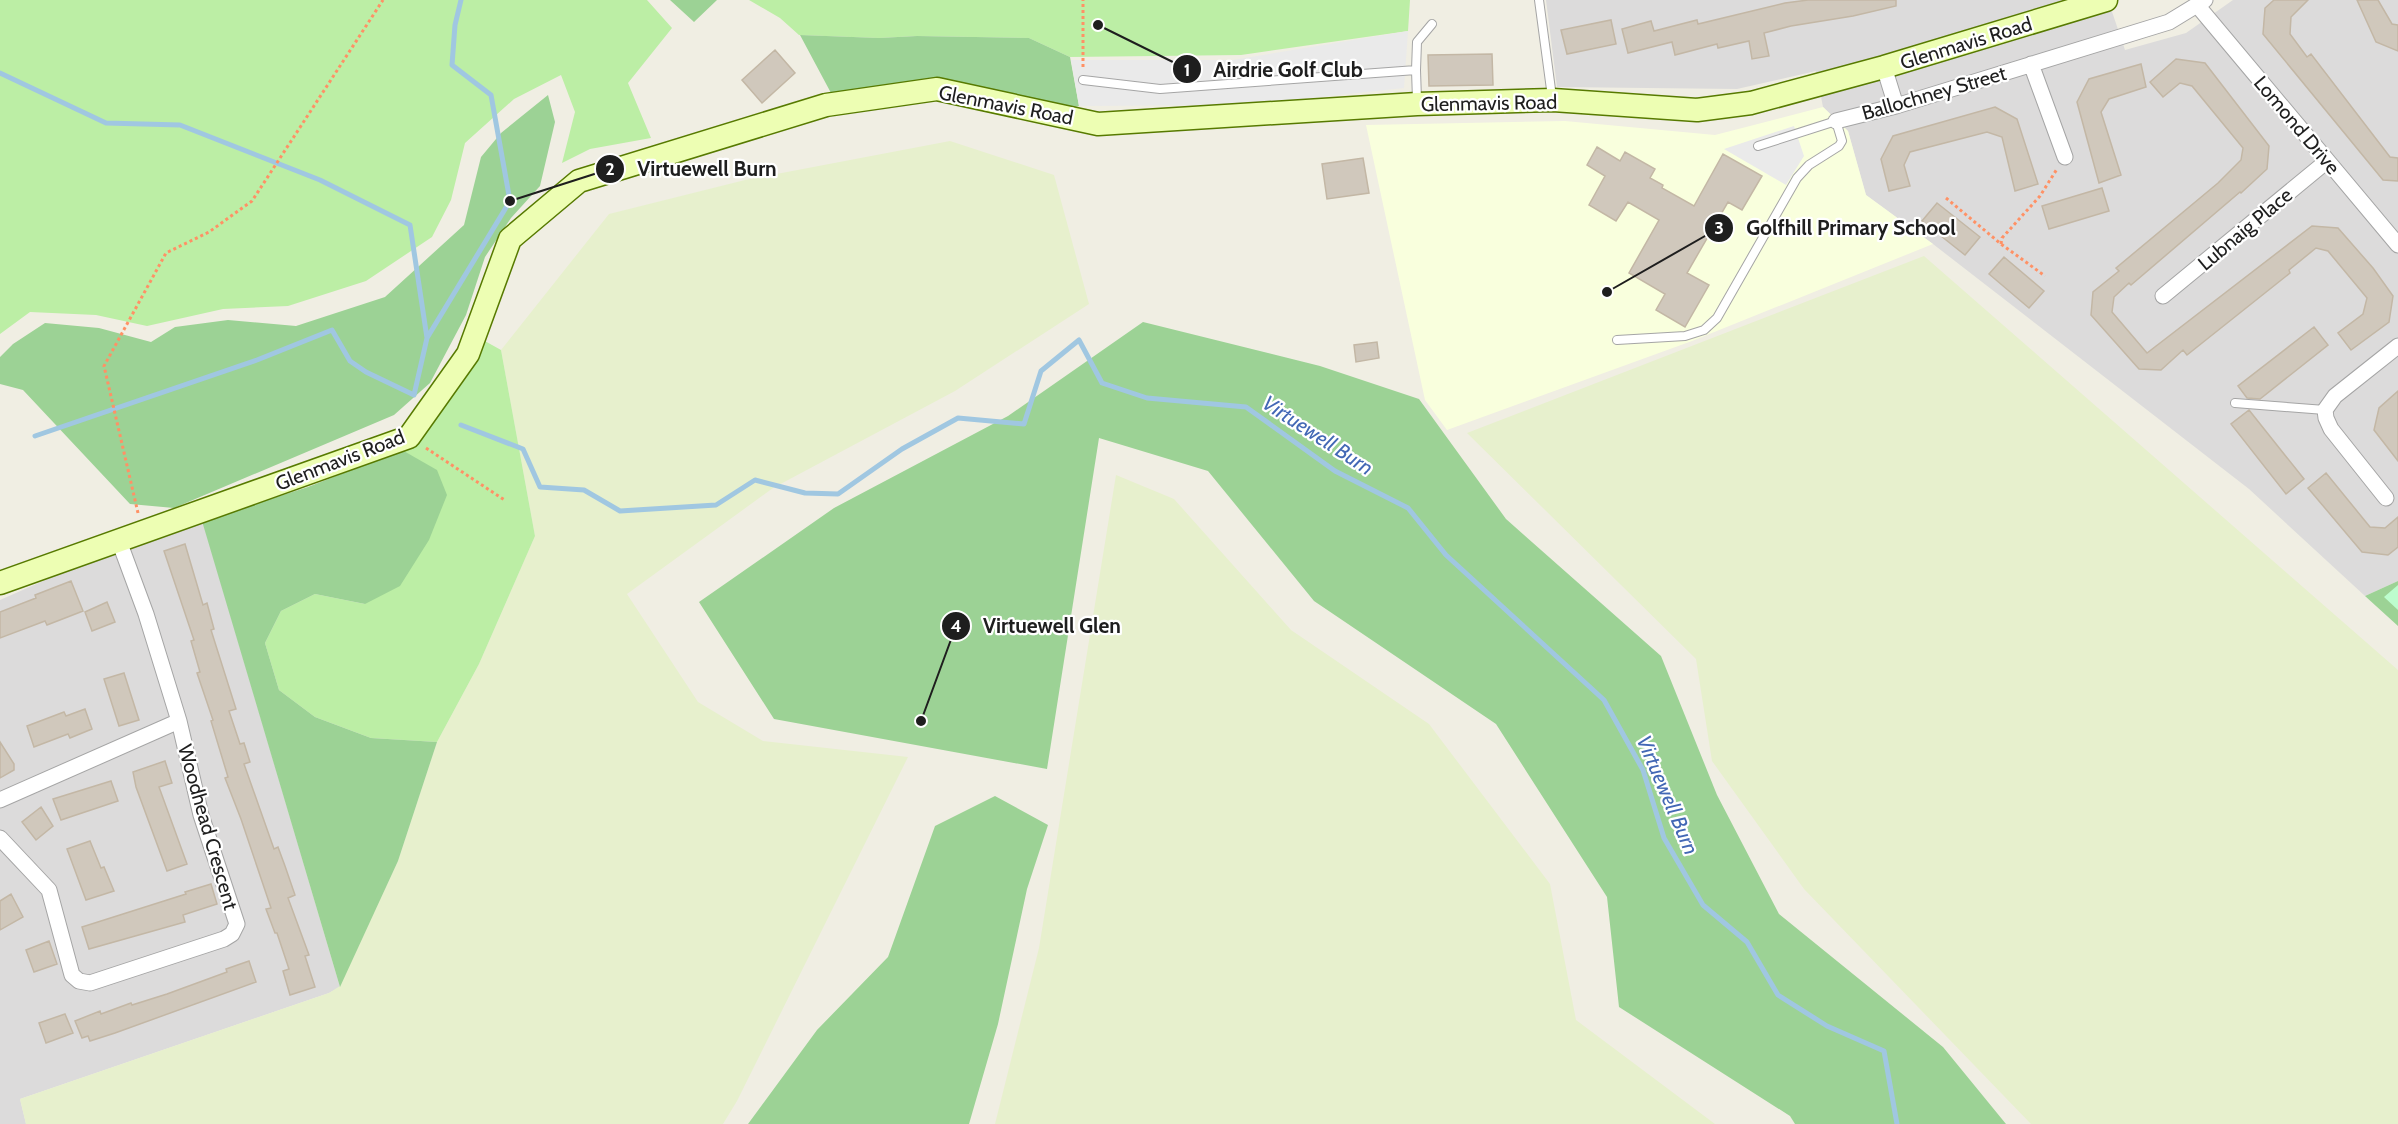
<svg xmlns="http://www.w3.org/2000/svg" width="2398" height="1124" font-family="Cabin,sans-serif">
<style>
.residential{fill:#dcdbdb}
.education{fill:#f9ffdd}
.farmland{fill:#e7f0cd}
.grass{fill:#bceea5}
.forest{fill:#9cd295}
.park{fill:#bdfdce}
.parking{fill:#eaeaea}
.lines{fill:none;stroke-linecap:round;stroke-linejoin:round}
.stream{stroke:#a0c7e1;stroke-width:5}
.building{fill:#d0c8bc;stroke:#c3b7a5;stroke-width:1.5}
.service-casing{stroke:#a5a5a5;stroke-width:10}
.minor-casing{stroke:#a5a5a5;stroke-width:17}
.secondary-casing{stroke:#577a00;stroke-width:25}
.path{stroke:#ff9165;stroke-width:3;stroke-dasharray:3 3;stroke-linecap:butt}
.service{stroke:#fff;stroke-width:8}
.minor{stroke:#fff;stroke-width:15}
.secondary{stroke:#edfeb3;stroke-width:22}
.labels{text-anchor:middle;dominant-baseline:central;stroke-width:4.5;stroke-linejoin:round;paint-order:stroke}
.street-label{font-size:20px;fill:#1e1e1e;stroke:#fff}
.water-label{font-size:21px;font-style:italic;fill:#4368b5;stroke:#fff}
.leader{fill:none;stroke:#1e1e1e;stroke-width:2}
.callout-dot{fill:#1e1e1e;stroke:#fff;stroke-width:2}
.mark-label{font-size:18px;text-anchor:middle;font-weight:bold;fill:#fff}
.callout-label{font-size:21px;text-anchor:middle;font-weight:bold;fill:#1e1e1e;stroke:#fff;stroke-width:4.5;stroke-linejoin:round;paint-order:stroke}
</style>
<rect width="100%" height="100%" fill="#f0eee3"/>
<path class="residential" d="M 1546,0 L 2108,0 L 2125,50 L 2186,33 L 2233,0 L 2398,0 L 2398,581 L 2365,596 L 2249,489 L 1933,244 L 1866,195 L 1848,131 L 1823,107 L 1816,71 L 1737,89 L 1557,87 Z
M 200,512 L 340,987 L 329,993 L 20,1099 L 26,1124 L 0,1124 L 0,600 Z"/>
<path class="education" d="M 1823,107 L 1848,131 L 1866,195 L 1933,244 L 1692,341 L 1447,430 L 1425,400 L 1366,125 L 1565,121 L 1715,135 Z"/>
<path class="farmland" d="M 950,141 L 1054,175 L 1089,304 L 955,391 L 773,488 L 627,594 L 698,702 L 763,741 L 908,757 L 737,1101 L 723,1124 L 26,1124 L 20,1099 L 329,993 L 340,986 L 398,861 L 437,742 L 479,664 L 535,536 L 501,350 L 609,214 L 745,180 Z
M 1924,256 L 2398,670 L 2398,1124 L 2031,1124 L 1804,889 L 1712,761 L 1696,659 L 1467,433 Z
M 1116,475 L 1174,499 L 1291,630 L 1429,724 L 1550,884 L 1576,1020 L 1715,1124 L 995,1124 L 1039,948 Z"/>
<path class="grass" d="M 0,0 L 647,0 L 672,28 L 628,83 L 651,138 L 590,149 L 562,163 L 575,112 L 561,75 L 514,99 L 465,143 L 451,200 L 432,237 L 366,281 L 288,306 L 223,309 L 147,326 L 96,315 L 30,312 L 0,334 Z
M 749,0 L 1410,0 L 1408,31 L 1241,55 L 1070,57 L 1029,38 L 917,36 L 879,38 L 799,35 L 780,18 Z
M 483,340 L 501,350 L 535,536 L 479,664 L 437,742 L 371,738 L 315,717 L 279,690 L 265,643 L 281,611 L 315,594 L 365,604 L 402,450 Z"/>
<path class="forest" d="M 670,0 L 717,0 L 694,22 Z
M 800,35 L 879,38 L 917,36 L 1029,38 L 1070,57 L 1079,106 L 1067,109 L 937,81 L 831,93 Z
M 548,95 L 555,122 L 540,186 L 511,218 L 485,257 L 466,315 L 430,383 L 394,415 L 174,508 L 130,504 L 23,390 L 0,384 L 0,357 L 13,344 L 45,323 L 99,328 L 151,342 L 175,327 L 228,320 L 296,326 L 385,297 L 464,225 L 481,157 L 501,133 Z
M 1143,322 L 1320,366 L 1419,399 L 1506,519 L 1661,656 L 1717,795 L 1779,914 L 1943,1047 L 2006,1124 L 1795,1124 L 1790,1116 L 1619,1007 L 1607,897 L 1496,724 L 1314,601 L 1208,471 L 1099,438 L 1047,769 L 774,719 L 699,602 L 834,508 L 1008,416 Z
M 402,450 L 437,470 L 447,495 L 429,540 L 400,586 L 365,604 L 315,594 L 281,611 L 265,643 L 279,690 L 315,717 L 371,738 L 437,742 L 398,861 L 340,987 L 202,521 L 308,487 Z
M 2398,581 L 2398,626 L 2365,596 Z
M 995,796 L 1048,825 L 1027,889 L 998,1024 L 969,1124 L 748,1124 L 817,1030 L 888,957 L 935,826 Z"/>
<path class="park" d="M 2398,585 L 2398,610 L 2384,597 Z"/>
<path class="parking" d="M 1408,31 L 1404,88 L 1246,105 L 1079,106 L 1071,60 L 1233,60 Z
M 1794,126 L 1804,156 L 1786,185 L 1724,149 Z"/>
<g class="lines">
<path class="stream" d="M 0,73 L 106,123 L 180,125 L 320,180 L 410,225 L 427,338
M 461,425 L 523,449 L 540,487 L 584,490 L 620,511 L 716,505 L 755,480 L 805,493 L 838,494 L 902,449 L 958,418 L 1024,424 L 1041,371 L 1079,340 L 1102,383 L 1147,398 L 1246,407 L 1335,471 L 1408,508 L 1446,555 L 1604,700 L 1643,770 L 1664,838 L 1703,905 L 1747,942 L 1778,995 L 1827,1026 L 1884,1051 L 1897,1124
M 35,436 L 257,360 L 332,330 L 350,361 L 366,372 L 414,395 L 427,338 L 510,201 L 491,95 L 452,65 L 455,25 L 461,0"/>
</g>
<path class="building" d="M 1808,0 L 1896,0 L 1896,6 L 1853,16 L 1791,26 L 1764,33 L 1769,56 L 1752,59 L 1749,41 L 1718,48 L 1717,44 L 1675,55 L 1672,42 L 1628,53 L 1622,29 L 1651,21 L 1654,31 L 1697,20 L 1698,24 L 1785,3 Z
M 2274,0 L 2308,0 L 2291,17 L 2290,34 L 2307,57 L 2311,54 L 2390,157 L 2398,158 L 2398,181 L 2383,180 L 2263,34 L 2265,8 Z
M 2357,0 L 2378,0 L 2392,24 L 2398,25 L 2398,51 L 2376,42 Z
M 1611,20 L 1616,44 L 1567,54 L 1561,30 Z
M 775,50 L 795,73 L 762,103 L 742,80 Z
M 1492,54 L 1493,85 L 1429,86 L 1428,55 Z
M 2176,59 L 2205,63 L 2269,146 L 2267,169 L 2241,193 L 2240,192 L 2131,285 L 2129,283 L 2114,297 L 2112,312 L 2147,353 L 2312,226 L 2338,228 L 2373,268 L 2393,296 L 2389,322 L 2351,350 L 2338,333 L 2363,314 L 2367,298 L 2328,251 L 2316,248 L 2289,270 L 2290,273 L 2187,355 L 2183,350 L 2161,370 L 2139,369 L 2091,315 L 2093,292 L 2119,271 L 2116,268 L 2218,183 L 2241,160 L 2243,148 L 2192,86 L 2180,83 L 2163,97 L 2150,82 Z
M 2141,64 L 2146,87 L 2109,99 L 2101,112 L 2121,175 L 2099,183 L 2077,102 L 2089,79 Z
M 1995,107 L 2017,119 L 2038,184 L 2015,191 L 2002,137 L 1987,132 L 1910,152 L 1904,165 L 1910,186 L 1889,191 L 1881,159 L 1893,136 Z
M 1597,147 L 1620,161 L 1625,152 L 1655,169 L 1650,178 L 1663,185 L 1662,188 L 1694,206 L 1723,154 L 1762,176 L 1742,210 L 1728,202 L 1687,273 L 1709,285 L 1685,327 L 1656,310 L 1665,294 L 1629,273 L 1659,220 L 1628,202 L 1616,221 L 1589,205 L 1605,176 L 1587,165 Z
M 1363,158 L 1369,193 L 1327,199 L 1322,164 Z
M 2102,188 L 2109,211 L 2049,229 L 2042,206 Z
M 1937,203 L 1980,237 L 1965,255 L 1922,221 Z
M 2004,257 L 2044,291 L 2029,308 L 1989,274 Z
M 2314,327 L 2328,345 L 2260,399 L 2247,398 L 2238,386 Z
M 1377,342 L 1379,358 L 1356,362 L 1354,345 Z
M 2398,391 L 2398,461 L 2374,430 L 2379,408 Z
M 2249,410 L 2304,479 L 2286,494 L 2231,424 Z
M 2326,473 L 2370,527 L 2385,528 L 2398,517 L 2398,547 L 2388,555 L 2362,552 L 2308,488 Z
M 185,544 L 203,605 L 207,603 L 214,629 L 211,630 L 236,709 L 229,711 L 240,744 L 244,743 L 250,762 L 244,764 L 274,849 L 278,847 L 285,866 L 295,895 L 288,898 L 309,955 L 305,956 L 315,987 L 290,995 L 283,971 L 289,969 L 277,933 L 275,933 L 266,909 L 271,908 L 241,819 L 225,778 L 228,777 L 211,721 L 213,720 L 197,673 L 200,672 L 191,641 L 194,640 L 164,551 Z
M 71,581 L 83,611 L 47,625 L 45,621 L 0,638 L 0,612 L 36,598 L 35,595 Z
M 107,602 L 115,622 L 92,631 L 85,612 Z
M 124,673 L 139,720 L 119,726 L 104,679 Z
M 85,709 L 92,729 L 70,738 L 68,734 L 34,747 L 27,726 L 64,712 L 66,716 Z
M 0,742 L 14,764 L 14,770 L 0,778 Z
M 165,761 L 172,783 L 159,787 L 187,864 L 167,871 L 136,787 L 133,772 Z
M 111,781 L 118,801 L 61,820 L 53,799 Z
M 41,807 L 53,826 L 36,840 L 22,822 Z
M 90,841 L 101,868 L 104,867 L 114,891 L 86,900 L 67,849 Z
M 211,884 L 217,904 L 183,915 L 185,922 L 89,949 L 82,927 L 186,894 L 185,892 Z
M 11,894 L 23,917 L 0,930 L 0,901 Z
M 49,941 L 57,964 L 34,972 L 26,950 Z
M 249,961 L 256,982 L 115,1033 L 90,1041 L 88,1036 L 82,1038 L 75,1021 L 100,1011 L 101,1014 L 131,1003 L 132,1005 L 167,994 L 227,972 L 226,969 Z
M 65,1014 L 73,1033 L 46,1043 L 39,1023 Z"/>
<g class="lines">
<g class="service-casing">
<path id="service" d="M 1539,0 L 1552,97
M 1416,70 L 1417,42 L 1432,24
M 1083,80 L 1160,89 L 1416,70 L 1417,100
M 1617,340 L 1685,336 L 1704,330 L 1717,318 L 1797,178 L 1809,165 L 1839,146 L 1842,141 L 1836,121 L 1758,146
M 2235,403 L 2325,410"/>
</g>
<g class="minor-casing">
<path id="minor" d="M 2197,5 L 2398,245
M 2031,64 L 2065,157
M 1884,67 L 1896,106
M 1836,121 L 1896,106 L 2169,22 L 2205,0
M 2163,296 L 2327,161
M 2386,498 L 2331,429 L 2326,418 L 2325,410 L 2335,396 L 2398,346
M 0,800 L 179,721
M 0,838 L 49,890 L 72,975 L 79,981 L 90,983 L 224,939 L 232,934 L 237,924 L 201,815 L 179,721 L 146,614 L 119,541"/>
</g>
<g class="secondary-casing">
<path id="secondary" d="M 0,583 L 409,437 L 468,354 L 510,239 L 579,181 L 826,105 L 937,89 L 1098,124 L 1417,104 L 1553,100 L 1697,110 L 1751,103 L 1884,67 L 2106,0"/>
</g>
<path class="path" d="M 1083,67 L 1083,0
M 1946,198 L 2001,244 L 2045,276
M 2001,244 L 2002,238 L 2040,196 L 2057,169
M 426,448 L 506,501
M 138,513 L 104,366 L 166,253 L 209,232 L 252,201 L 383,0"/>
<use href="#service" class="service"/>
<use href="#minor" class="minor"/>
<use href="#secondary" class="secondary"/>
</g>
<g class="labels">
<g class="street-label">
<text transform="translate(1966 43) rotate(-17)">Glenmavis Road</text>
<text transform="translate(1934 93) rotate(-16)">Ballochney Street</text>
<text transform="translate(1489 103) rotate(-1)">Glenmavis Road</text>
<text transform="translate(1006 105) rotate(11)">Glenmavis Road</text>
<text transform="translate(2297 125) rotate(50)">Lomond Drive</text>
<text transform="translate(2245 229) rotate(-40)">Lubnaig Place</text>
<text transform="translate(340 460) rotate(-21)">Glenmavis Road</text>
<text transform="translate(208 827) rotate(74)">Woodhead Crescent</text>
</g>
<g class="water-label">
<text transform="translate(1318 435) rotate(33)">Virtuewell Burn</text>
<text transform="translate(1668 795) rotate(67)">Virtuewell Burn</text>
</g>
</g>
<path class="leader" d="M1098 25L1187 69M510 201L610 169M1607 292L1719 228M921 721L956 626"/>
<g class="callout-dot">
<circle cx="1098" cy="25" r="6"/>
<circle cx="510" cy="201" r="6"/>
<circle cx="1607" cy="292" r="6"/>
<circle cx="921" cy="721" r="6"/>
<circle cx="1187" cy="69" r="15"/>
<circle cx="610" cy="169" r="15"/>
<circle cx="1719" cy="228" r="15"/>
<circle cx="956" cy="626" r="15"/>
</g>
<g class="mark-label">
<text x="1187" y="76">1</text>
<text x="610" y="175">2</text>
<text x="1719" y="234">3</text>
<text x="956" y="632">4</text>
</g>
<g class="callout-label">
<text x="1288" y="77">Airdrie Golf Club</text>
<text x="707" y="176">Virtuewell Burn</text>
<text x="1851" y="235">Golfhill Primary School</text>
<text x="1052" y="633">Virtuewell Glen</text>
</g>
</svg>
